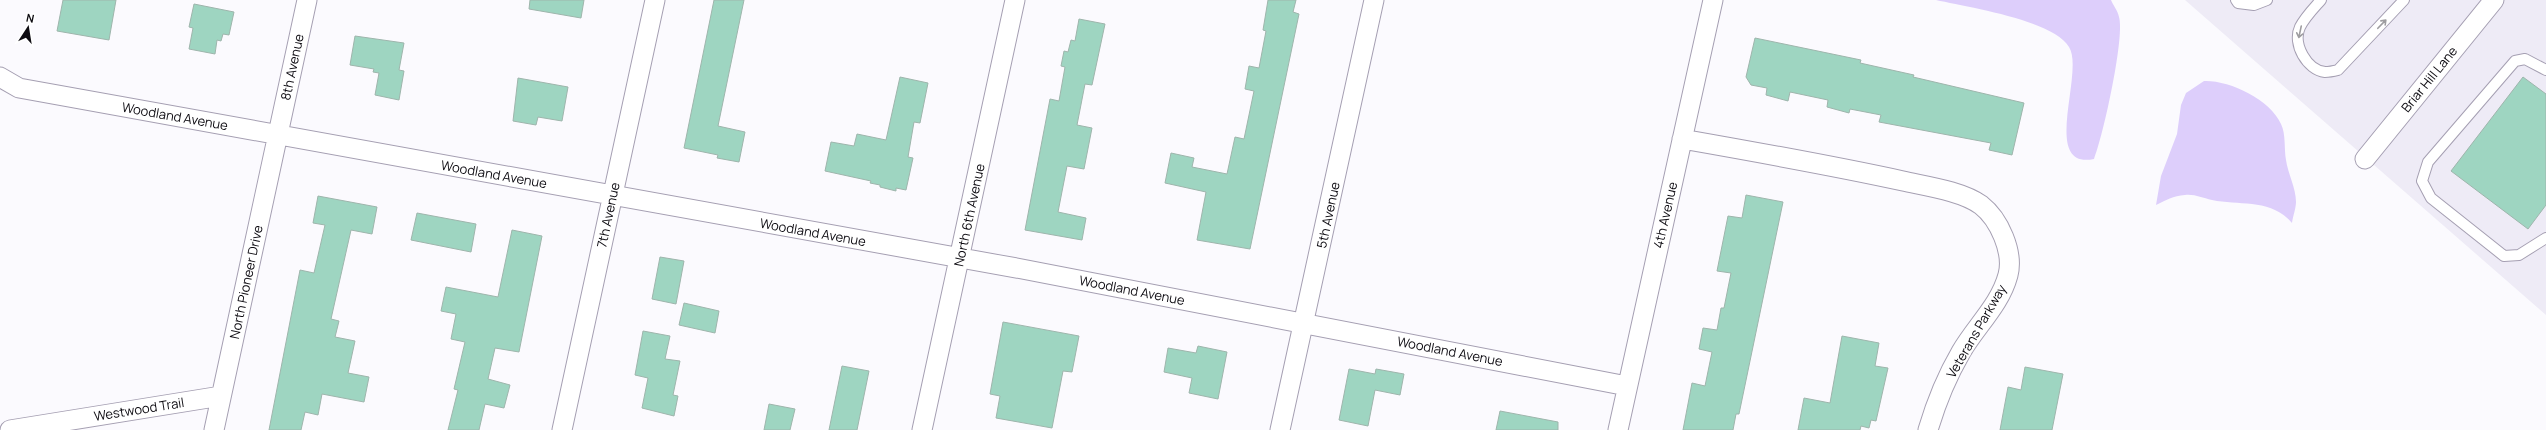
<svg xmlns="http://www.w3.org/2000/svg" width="2546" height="430" font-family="Manrope,sans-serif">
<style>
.built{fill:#eeebf6}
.water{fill:#ddcefb}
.building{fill:#9ed5c1;stroke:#9eb5ac}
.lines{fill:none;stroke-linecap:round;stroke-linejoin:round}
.lane-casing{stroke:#a59fb2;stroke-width:12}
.street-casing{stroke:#a59fb2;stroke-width:21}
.lane{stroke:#fff;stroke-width:10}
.street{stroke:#fff;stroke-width:19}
.oneway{stroke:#9e9da0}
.labels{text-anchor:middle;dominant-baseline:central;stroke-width:4;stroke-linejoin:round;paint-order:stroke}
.street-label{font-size:13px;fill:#0d0b11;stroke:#fff}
</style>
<rect width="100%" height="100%" fill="#fbfafe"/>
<path class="built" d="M 2185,0 L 2546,0 L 2546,315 Z"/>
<path class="water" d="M 1936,0 L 2111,0 C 2113,5 2118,11 2119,17 C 2125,37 2103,137 2094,159 C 2040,170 2085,72 2069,47 C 2053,20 1967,7 1936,0 Z
M 2204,81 C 2229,80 2270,99 2281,124 C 2286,134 2284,149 2286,160 C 2288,174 2296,188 2296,202 C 2296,208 2293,216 2292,223 C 2271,198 2240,206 2212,200 C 2202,198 2195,194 2185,195 C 2173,196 2166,200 2156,205 L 2161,176 L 2177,134 L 2181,105 L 2186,93 Z"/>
<path class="building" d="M 63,0 L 116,0 L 109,40 L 57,31 Z
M 530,0 L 584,0 L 581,18 L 529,9 Z
M 714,0 L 744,0 L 718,126 L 745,132 L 739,162 L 717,158 L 718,155 L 684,148 Z
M 1268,0 L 1296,0 L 1293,12 L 1299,14 L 1250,249 L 1197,240 L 1206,192 L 1165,183 L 1171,153 L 1194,158 L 1192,167 L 1227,174 L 1235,137 L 1244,139 L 1254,91 L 1245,89 L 1249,66 L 1259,68 L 1266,31 L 1263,30 Z
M 194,4 L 234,12 L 229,35 L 223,34 L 221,41 L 217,40 L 215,54 L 189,49 L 193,28 L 189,27 Z
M 1079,19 L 1105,24 L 1092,85 L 1085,84 L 1077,125 L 1092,128 L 1084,169 L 1067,166 L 1058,212 L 1086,218 L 1082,240 L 1025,230 L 1050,99 L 1059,101 L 1065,67 L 1061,66 L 1064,51 L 1068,52 L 1071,40 L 1075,41 Z
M 355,36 L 404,43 L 399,70 L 404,71 L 399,100 L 375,95 L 379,73 L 373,72 L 374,69 L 350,65 Z
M 1755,38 L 1861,60 L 1860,63 L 1914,75 L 1913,77 L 2024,103 L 2012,155 L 1989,150 L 1991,143 L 1879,122 L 1881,115 L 1850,109 L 1849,113 L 1827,107 L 1828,100 L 1790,92 L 1788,101 L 1766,95 L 1767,88 L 1751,85 L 1746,77 Z
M 900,77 L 928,83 L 920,123 L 914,122 L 908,157 L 913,158 L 906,190 L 896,188 L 896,191 L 880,187 L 880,185 L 870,183 L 871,181 L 825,171 L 831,142 L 854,146 L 857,134 L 886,140 Z
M 2523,77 L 2546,94 L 2546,205 L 2528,229 L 2451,171 Z
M 518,78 L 568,87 L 562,121 L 538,117 L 536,125 L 513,121 Z
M 1746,195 L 1783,202 L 1739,414 L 1736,414 L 1733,430 L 1683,430 L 1692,383 L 1705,386 L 1712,352 L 1699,349 L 1703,328 L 1717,330 L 1721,308 L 1724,308 L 1731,273 L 1717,271 L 1728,216 L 1742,218 Z
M 318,196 L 377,207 L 372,234 L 351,230 L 331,319 L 339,321 L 335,337 L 355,341 L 348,373 L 369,377 L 364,402 L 322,394 L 318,415 L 305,412 L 301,430 L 269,430 L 300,270 L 314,273 L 325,225 L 313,223 Z
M 417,213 L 476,224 L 471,252 L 411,240 Z
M 512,230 L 542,236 L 519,352 L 495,348 L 488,379 L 510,385 L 504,408 L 485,404 L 479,430 L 448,430 L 458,390 L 454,389 L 465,342 L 451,339 L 456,314 L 441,311 L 446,287 L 498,297 Z
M 660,257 L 684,261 L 676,304 L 652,299 Z
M 684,303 L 719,311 L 715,333 L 679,325 Z
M 1003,322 L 1079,336 L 1072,372 L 1063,371 L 1052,428 L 996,418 L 1000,396 L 990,394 Z
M 643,331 L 670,336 L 665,359 L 680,361 L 673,395 L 678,396 L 674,416 L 642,408 L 648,378 L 635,375 Z
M 1842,336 L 1879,343 L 1875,366 L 1888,368 L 1876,421 L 1871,420 L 1869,428 L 1861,426 L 1860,430 L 1798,430 L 1804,398 L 1830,403 Z
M 1198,346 L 1227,352 L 1218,399 L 1189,393 L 1192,378 L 1164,372 L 1168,348 L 1196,353 Z
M 842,366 L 869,371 L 857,430 L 829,430 Z
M 2025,367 L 2063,374 L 2052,430 L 2000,430 L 2008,387 L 2021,390 Z
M 1349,369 L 1375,374 L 1376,369 L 1404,374 L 1400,395 L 1375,390 L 1368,426 L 1339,420 Z
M 769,404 L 795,409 L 790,430 L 764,430 Z
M 1500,411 L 1558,422 L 1558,430 L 1496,430 Z"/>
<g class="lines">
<g class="lane-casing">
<path id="lane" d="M 2236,0 L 2238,3 L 2254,5 L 2267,0
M 2321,0 C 2314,8 2305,17 2300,27 C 2292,44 2307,70 2325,72 C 2329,72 2334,71 2338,70 L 2404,0
M 2546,70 L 2525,59 L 2515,61 L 2428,162 L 2422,181 L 2431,198 L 2504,256 L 2519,255 L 2546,238"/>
</g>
<g class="street-casing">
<path id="street" d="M 0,77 L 19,88 L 1022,269 L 1627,386
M 1682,139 C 1756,152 1830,165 1903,181 C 1925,186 1962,191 1981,205 C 1999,219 2014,252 2008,275 C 2000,305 1976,326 1961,352 C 1947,376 1936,403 1928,430
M 2365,159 L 2494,0
M 10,430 L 221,396
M 214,430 L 307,0
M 562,430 L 655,0
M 922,430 L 1015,0
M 1280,430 L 1374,0
M 1618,430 L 1713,0"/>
</g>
<use href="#lane" class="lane"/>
<use href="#street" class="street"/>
</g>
<defs><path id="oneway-shaft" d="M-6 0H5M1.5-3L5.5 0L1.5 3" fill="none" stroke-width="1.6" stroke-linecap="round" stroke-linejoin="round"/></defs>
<g class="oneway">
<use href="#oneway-shaft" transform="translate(2382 24) rotate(-46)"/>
<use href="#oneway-shaft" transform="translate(2300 32) rotate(102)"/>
</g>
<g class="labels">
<g class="street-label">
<text transform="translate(292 67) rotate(-78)">8th Avenue</text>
<text transform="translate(2429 79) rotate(-51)">Briar Hill Lane</text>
<text transform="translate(175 116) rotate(10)">Woodland Avenue</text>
<text transform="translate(494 174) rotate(10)">Woodland Avenue</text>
<text transform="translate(608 215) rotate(-78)">7th Avenue</text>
<text transform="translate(969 215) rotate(-78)">North 6th Avenue</text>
<text transform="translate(1328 215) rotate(-78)">5th Avenue</text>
<text transform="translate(1665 215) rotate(-77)">4th Avenue</text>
<text transform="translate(813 232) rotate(10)">Woodland Avenue</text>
<text transform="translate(246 282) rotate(-78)">North Pioneer Drive</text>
<text transform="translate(1132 290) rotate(11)">Woodland Avenue</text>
<text transform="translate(1976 331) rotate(-60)">Veterans Parkway</text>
<text transform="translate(1450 351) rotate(11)">Woodland Avenue</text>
<text transform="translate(139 409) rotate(-9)">Westwood Trail</text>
</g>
</g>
<g transform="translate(28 28) rotate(12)" stroke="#ffffff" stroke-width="3" paint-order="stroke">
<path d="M0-3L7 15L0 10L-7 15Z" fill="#0d0b11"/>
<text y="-6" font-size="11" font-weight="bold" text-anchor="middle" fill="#0d0b11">N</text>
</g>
</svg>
